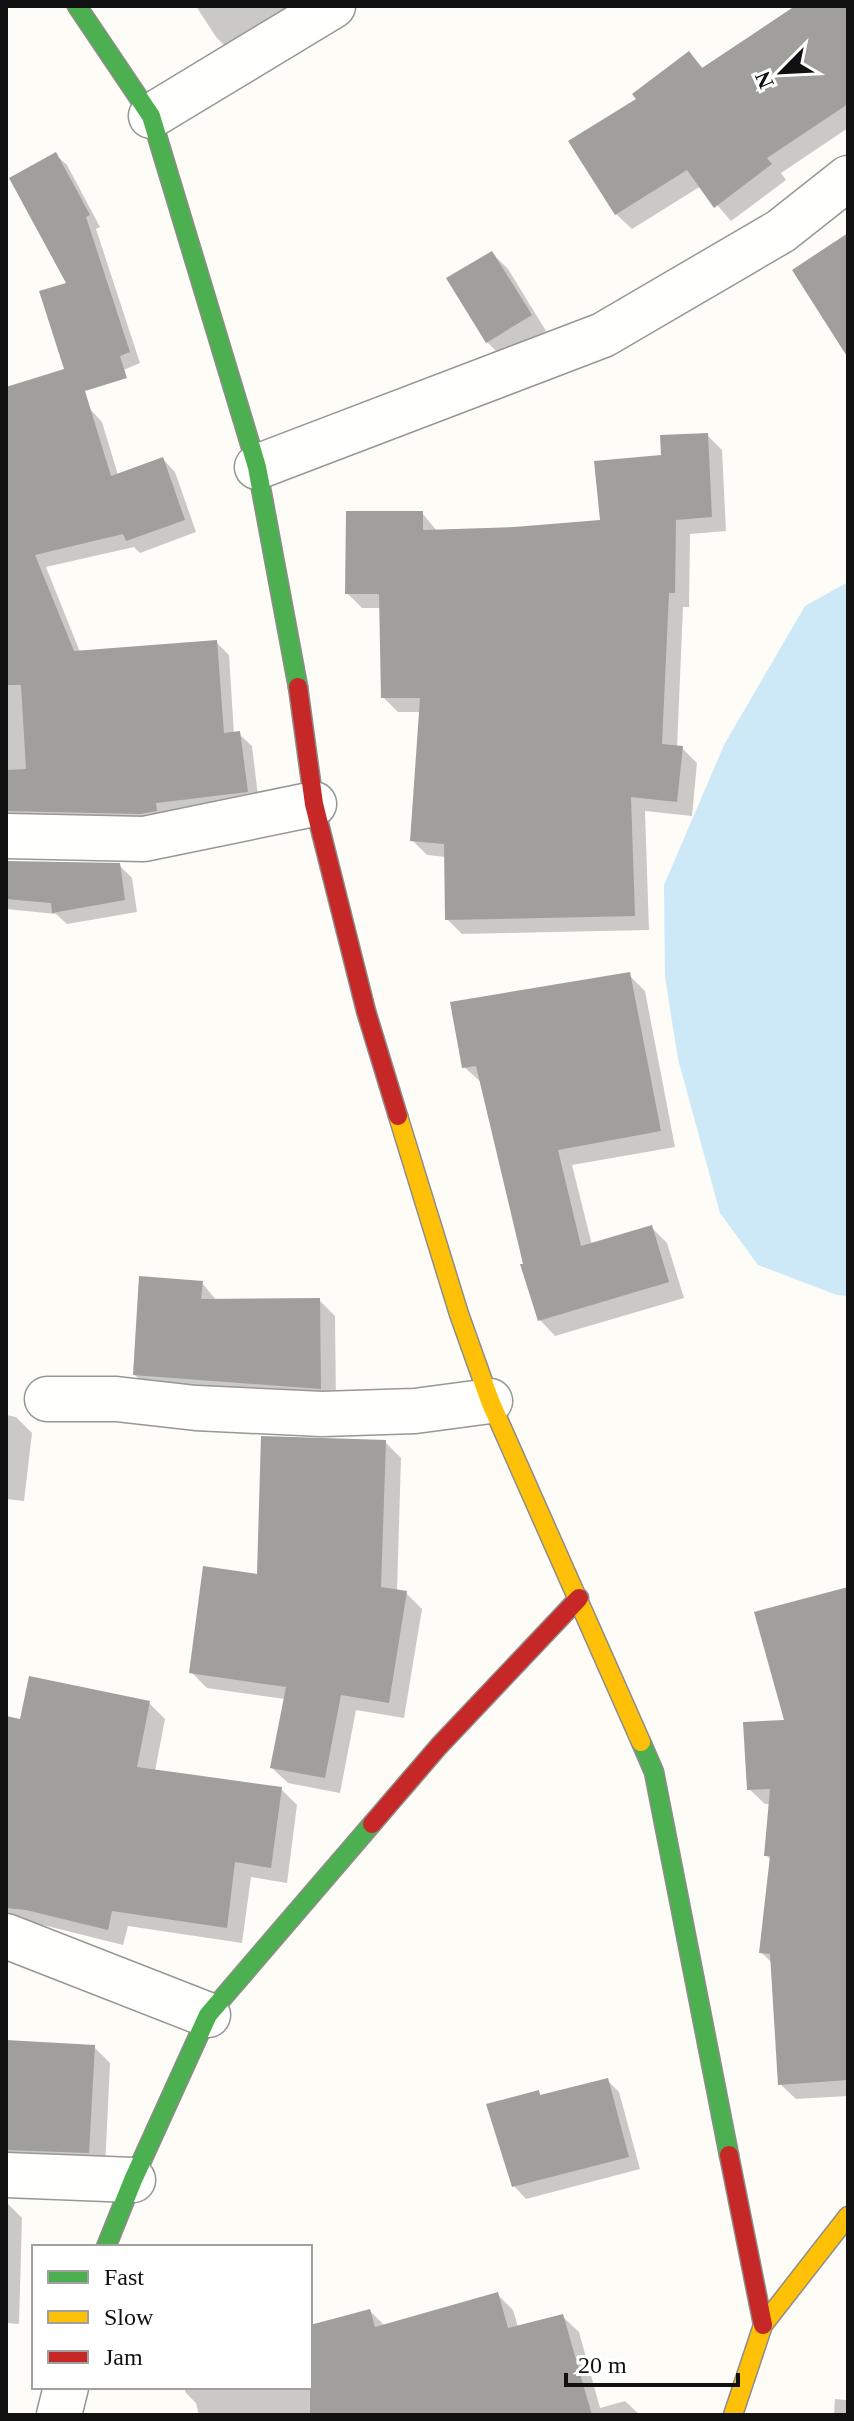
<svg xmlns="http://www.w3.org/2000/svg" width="854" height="2421" font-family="'Times New Roman',serif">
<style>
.water{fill:#cde8f7}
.shadow{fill:#0003}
.building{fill:#a19f9c}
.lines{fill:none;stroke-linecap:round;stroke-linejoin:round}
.street-casing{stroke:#979795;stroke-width:47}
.fast-casing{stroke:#8e8d8b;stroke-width:21}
.slow-casing{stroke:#8e8d8b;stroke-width:21}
.jam-casing{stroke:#8e8d8b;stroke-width:21}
.street{stroke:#fffffe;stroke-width:44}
.fast{stroke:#4caf50;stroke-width:18}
.slow{stroke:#ffc107;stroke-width:18}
.jam{stroke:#c62828;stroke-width:18}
</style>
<rect width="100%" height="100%" fill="#fdfcf7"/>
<path class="water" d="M 848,582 L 848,1296 L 837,1295 L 758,1265 L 720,1213 L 678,1059 L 665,977 L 664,885 L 724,745 L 805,606 Z"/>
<path class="shadow" d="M 196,6 L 295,6 L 230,51 L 216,37 Z
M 799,6 L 848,6 L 848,128 L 781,173 L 786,180 L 731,221 L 701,186 L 632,229 L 616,214 L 639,100 L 689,54 L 704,69 Z
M 55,154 L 67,165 L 100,227 L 96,229 L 140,363 L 121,371 L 69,284 Z
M 492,253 L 508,269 L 546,331 L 503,358 L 487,342 Z
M 90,409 L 102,422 L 118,475 L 163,459 L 175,472 L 196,532 L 140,553 L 134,547 L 46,567 L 80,652 L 216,642 L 229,655 L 234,734 L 239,734 L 252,746 L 259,804 L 169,823 L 6,827 L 6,455 Z
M 707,435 L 722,450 L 726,531 L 690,534 L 689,607 L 683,607 L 677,748 L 682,748 L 697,763 L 692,816 L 645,811 L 649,930 L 462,934 L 447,919 L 446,857 L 427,855 L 412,840 L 421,712 L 398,712 L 383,697 L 381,608 L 362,608 L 347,593 L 422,513 L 437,531 L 515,529 L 602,522 L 663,457 Z
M 6,863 L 119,865 L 132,878 L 137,912 L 67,924 L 56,914 L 6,909 Z
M 629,975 L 645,991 L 675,1147 L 572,1165 L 592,1245 L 651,1227 L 667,1243 L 684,1298 L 555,1336 L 540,1320 L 482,1083 L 464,1067 Z
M 202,1283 L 217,1301 L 319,1300 L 335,1316 L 336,1404 L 151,1390 L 135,1375 Z
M 6,1415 L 16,1417 L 32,1433 L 24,1501 L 6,1499 Z
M 385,1442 L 401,1458 L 397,1592 L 406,1593 L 422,1609 L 404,1718 L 356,1710 L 340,1793 L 288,1783 L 272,1768 L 285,1699 L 207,1688 L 191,1672 L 259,1576 Z
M 848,1589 L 848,2096 L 796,2099 L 780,2084 L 772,1963 L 761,1952 L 771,1860 L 766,1855 L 770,1804 L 765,1804 L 749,1789 L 786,1722 Z
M 149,1703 L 165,1719 L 155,1771 L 281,1789 L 297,1805 L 287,1883 L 251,1877 L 242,1943 L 128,1926 L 123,1945 L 43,1925 L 6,1922 L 6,1718 L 21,1721 Z
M 6,2042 L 94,2047 L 110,2063 L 105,2168 L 6,2173 Z
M 607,2080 L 619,2092 L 640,2169 L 526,2199 L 514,2186 L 538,2093 L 543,2097 Z
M 6,2202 L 22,2218 L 19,2324 L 6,2323 Z
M 497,2294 L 513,2310 L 518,2327 L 562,2316 L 579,2332 L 600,2408 L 625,2401 L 640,2415 L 199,2415 L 196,2403 L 186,2393 L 184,2387 L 310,2387 L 310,2327 L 370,2311 L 385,2326 Z
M 848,2391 L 848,2415 L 834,2415 L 835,2399 L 846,2400 Z"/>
<path class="building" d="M 795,6 L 848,6 L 848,104 L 767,158 L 772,164 L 714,208 L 687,170 L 615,215 L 568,141 L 636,99 L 632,94 L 689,51 L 702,68 Z
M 56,152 L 90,215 L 86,217 L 130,352 L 120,356 L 127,378 L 85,391 L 111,476 L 163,457 L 185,520 L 126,541 L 123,534 L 35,555 L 74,651 L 217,640 L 224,733 L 240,731 L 248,792 L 156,803 L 157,811 L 140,814 L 6,811 L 6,770 L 26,769 L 21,685 L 6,685 L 6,387 L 64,369 L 39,291 L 66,283 L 9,178 Z
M 848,233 L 848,358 L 792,270 Z
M 492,251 L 532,315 L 486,343 L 446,278 Z
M 708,433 L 712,517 L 676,520 L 675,593 L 669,593 L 662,744 L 683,746 L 677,802 L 631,797 L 635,916 L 445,920 L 444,844 L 410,841 L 420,698 L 381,698 L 379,594 L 345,594 L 346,511 L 423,511 L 423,530 L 514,527 L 600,520 L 594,461 L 661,455 L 660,435 Z
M 6,861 L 120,863 L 125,900 L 52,913 L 51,903 L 6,899 Z
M 630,972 L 661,1131 L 558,1150 L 581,1246 L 652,1225 L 669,1282 L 538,1321 L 520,1264 L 523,1264 L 476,1066 L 462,1068 L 450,1002 Z
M 139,1276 L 203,1281 L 201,1299 L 320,1298 L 321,1389 L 133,1375 Z
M 261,1436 L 386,1440 L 381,1587 L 407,1591 L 389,1703 L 341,1695 L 325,1778 L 270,1768 L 286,1687 L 189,1673 L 203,1566 L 257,1574 Z
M 848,1587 L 848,2080 L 778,2085 L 770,1954 L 759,1953 L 770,1856 L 764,1856 L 770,1789 L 747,1790 L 743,1722 L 784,1720 L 754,1612 Z
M 29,1676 L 150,1701 L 137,1767 L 282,1787 L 271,1868 L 235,1862 L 227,1928 L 112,1911 L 108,1930 L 26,1910 L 6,1908 L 6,1716 L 20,1719 Z
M 6,2040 L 95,2045 L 89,2153 L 6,2150 Z
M 608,2078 L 629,2157 L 512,2187 L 486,2104 L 539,2090 L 540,2095 Z
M 498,2292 L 508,2328 L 563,2314 L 592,2415 L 310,2415 L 310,2325 L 370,2309 L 375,2327 Z"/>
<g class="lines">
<g class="street-casing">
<path id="street" d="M 151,116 L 333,6
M 257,467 L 603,335 L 781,231 L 848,178
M 6,836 L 144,839 L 314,804
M 47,1399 L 116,1399 L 196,1408 L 322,1414 L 415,1411 L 490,1401
M 6,1936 L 208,2015
M 6,2175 L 133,2180
M 59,2415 L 66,2387"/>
</g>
<g class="fast-casing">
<path id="fast" d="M 77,6 L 151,116 L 257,467 L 298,687
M 641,1742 L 654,1772 L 729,2155
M 106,2247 L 133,2180 L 208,2015 L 372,1824"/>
</g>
<g class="slow-casing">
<path id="slow" d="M 398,1116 L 459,1314 L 490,1401 L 641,1742
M 733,2415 L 763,2325 L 848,2216"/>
</g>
<g class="jam-casing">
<path id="jam" d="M 298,687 L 314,804 L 366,1011 L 398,1116
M 372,1824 L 439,1746 L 579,1598
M 729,2155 L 763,2325"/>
</g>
<use href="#street" class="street"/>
<use href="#fast" class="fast"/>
<use href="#slow" class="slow"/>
<use href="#jam" class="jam"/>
</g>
<rect width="854" height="2421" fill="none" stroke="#111111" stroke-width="16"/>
<rect x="32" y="2245" width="280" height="144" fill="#ffffff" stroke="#a0a0a0" stroke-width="2"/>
<rect x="48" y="2271" width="40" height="12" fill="#4caf50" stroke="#a0a0a0" stroke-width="2"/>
<text x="104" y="2285" font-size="24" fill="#111111">Fast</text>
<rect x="48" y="2311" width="40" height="12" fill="#ffc107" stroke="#a0a0a0" stroke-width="2"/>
<text x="104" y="2325" font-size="24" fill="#111111">Slow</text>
<rect x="48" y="2351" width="40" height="12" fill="#c62828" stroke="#a0a0a0" stroke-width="2"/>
<text x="104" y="2365" font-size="24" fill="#111111">Jam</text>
<g transform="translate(782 72) rotate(246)" stroke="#ffffff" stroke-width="6" paint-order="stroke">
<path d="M0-6L14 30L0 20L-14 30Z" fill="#111111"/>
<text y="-12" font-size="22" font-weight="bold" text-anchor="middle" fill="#111111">N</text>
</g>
<path d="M566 2373v12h172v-12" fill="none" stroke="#111111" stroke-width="4"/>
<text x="578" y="2373" font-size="24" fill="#111111" stroke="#ffffff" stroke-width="6" paint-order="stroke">20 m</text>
</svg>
